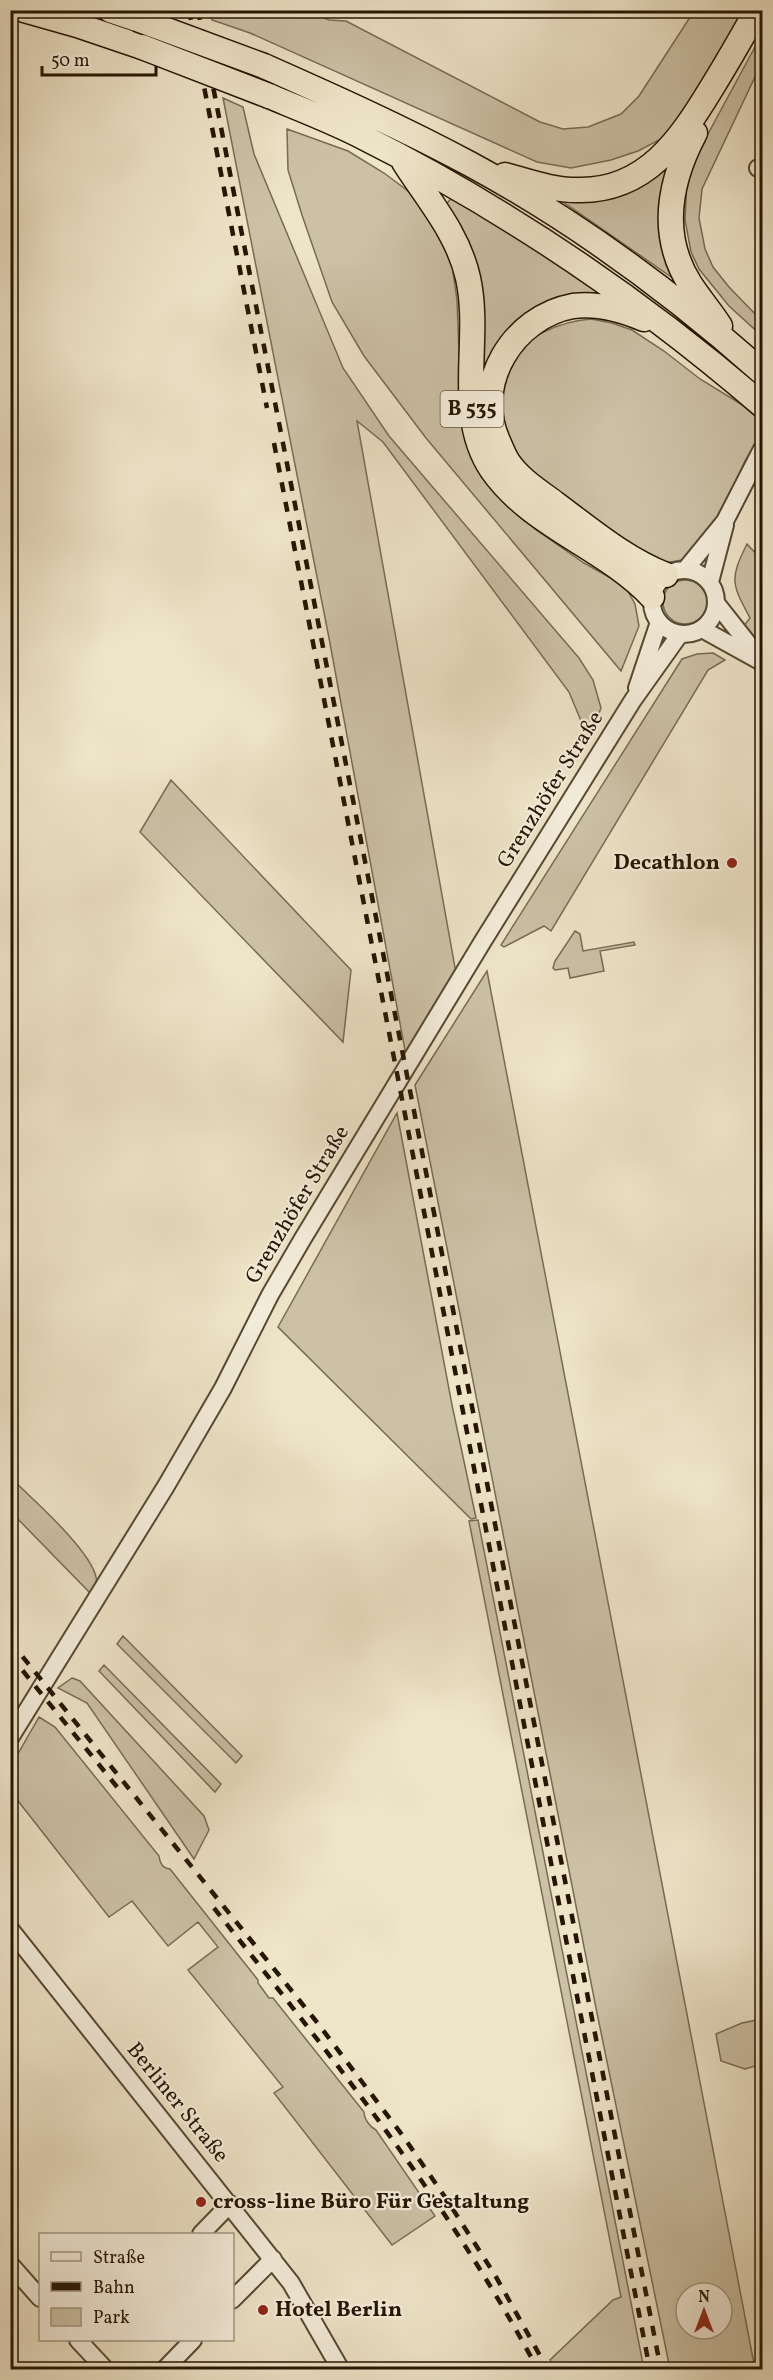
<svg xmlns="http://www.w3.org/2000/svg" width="773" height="2380" font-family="Vollkorn,serif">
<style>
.green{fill:#ccc1a6;stroke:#786b54;stroke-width:1.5;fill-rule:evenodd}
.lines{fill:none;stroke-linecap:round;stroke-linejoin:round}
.minor-casing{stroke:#564933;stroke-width:20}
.highway-casing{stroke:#241501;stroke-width:27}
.minor{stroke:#f4eddb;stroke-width:16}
.highway{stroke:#eee4c8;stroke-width:24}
.rail{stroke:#241501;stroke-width:4.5;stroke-dasharray:10 10;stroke-linecap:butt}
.highway-bridge-casing{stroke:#241501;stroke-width:27;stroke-linecap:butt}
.highway-bridge{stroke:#eee4c8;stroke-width:24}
.poi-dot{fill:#8f2418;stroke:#f4eddb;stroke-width:2}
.labels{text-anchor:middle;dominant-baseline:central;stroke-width:4.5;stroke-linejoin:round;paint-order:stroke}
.shield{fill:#f4eddb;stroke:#625642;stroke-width:1.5}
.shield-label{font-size:21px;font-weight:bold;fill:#241501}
.street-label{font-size:22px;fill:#241501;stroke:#f4eddb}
.poi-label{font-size:22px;font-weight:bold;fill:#241501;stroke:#f4eddb;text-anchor:start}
</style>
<rect width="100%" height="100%" fill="#eee4c8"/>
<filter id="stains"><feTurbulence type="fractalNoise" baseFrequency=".00333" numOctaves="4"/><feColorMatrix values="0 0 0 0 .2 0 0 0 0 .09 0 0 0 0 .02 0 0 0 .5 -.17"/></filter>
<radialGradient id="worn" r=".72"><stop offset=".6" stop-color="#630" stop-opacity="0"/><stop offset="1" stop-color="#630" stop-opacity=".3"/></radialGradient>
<path class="green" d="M 210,11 L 309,11 L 329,20 L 346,21 L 540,122 L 563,129 L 588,127 L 621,114 L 639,96 L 694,11 L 746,11 L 689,104 L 663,138 L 638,151 L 611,160 L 571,168 L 537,162 L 250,33 L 212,20 Z
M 762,34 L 762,62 L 702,189 L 699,218 L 705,249 L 713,267 L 729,287 L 762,321 L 762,336 L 729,306 L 699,269 L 691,252 L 685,220 L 687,180 L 702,145 Z
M 223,98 L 243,107 L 254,154 L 343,368 L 389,436 L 579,658 L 593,680 L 601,708 L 589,740 L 569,692 L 383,442 L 357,421 L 456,973 L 406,1056 L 329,638 Z
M 287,129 L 348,151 L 384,173 L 416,197 L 436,229 L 452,265 L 457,300 L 461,404 L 508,502 L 535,529 L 584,563 L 625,586 L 635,604 L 639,626 L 621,671 L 426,438 L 364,356 L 332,302 L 302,215 L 288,170 Z
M 671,158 L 677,281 L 559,199 Z
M 451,199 L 468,206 L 611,299 L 506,341 L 494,456 L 446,204 Z
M 591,319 L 612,323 L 632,330 L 664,351 L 700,379 L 762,417 L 762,433 L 745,461 L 732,490 L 712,526 L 693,553 L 682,560 L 671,562 L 648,560 C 622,541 596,521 570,502 C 552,489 531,475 519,456 C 506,439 498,412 502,391 C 503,382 508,373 511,365 C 521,336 563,321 591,319 Z
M 747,544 L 762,560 L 762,645 L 743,627 L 750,618 C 732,584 729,580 747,544 Z
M663 602a22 22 0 1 1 44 0a22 22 0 1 1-44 0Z
M 713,653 L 725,660 L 708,670 L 551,931 L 544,926 L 504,947 L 501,945 L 682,659 L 697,654 Z
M 171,780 L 351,970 L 343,1042 L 140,832 Z
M 575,931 L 580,934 L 583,951 L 634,942 L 635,945 L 600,951 L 604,971 L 570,978 L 568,968 L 555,970 L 553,968 L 555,961 Z
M 487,971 L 755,2369 L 670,2369 L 596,2008 L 415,1085 ZM 686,2293 L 722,2293 L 722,2329 L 686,2329 Z
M 397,1113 L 452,1405 L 476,1518 L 471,1519 L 278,1327 Z
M 10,1477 C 31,1498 90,1549 96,1577 C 98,1583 94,1589 91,1594 L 11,1512 Z
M 478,1520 L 644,2369 L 555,2369 L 550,2360 L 613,2300 L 621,2297 L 469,1521 Z
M 123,1636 L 242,1756 L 236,1763 L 117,1644 Z
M 104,1665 L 221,1784 L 215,1792 L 99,1671 Z
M 72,1678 L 80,1681 L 204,1816 L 209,1830 L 194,1859 L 87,1703 L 58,1688 Z
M 39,1717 L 55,1727 L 159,1856 C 160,1863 162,1868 170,1869 L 258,1980 L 258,1983 L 269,1998 L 273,1998 L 364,2112 C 364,2119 370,2127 376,2130 L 435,2216 L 392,2245 L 274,2093 L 283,2087 L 188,1970 L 218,1947 L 198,1922 L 168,1946 L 132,1901 L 109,1917 L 11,1792 L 11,1766 Z
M 762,2019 L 762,2064 L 745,2069 L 721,2061 L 716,2034 L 742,2023 Z"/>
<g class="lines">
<g class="minor-casing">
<path id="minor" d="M 758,168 L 762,170
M 685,570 L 725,521 L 762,449
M652 602a32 32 0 1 1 64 0a32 32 0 1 1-64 0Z
M 710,582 L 725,525
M 716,603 L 762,661
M 702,629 L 758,660
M 637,688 L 659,622
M 10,1738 L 166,1486 L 223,1388 L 270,1295 L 302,1240 L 483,941 L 633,700 L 680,634
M 10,1929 L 291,2283 L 341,2370
M 201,2234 L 230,2204
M 10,2264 L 40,2298
M 232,2300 L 273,2259
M 78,2340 L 106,2370
M 164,2370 L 193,2340"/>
</g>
<g class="highway-casing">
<path id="highway" d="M 24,10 L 77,25 L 142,47
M 110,10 L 137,19
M 264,66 C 334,97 403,128 470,164 C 575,221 673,293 762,372
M 269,96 C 298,108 329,120 357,134 C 503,207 639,299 762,405
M 695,133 C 669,182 659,235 690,284 C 699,298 711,312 720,326
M 404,162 C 428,200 458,233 468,278 C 482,340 454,414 492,470 C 532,527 605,547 652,597
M 505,175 C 530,182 555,191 581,190 C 646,190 680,140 711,89 C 727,63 742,37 757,10
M 644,319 C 623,310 596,303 573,306 C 513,317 472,384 498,441 C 501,448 504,456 508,462 C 519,479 540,492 556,504 C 591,530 625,559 666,575"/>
</g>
<use href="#minor" class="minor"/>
<use href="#highway" class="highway"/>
<path class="rail" d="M 189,10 L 267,408
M 198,10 L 661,2370
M 274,443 L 650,2370
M 10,1641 L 316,2021 L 403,2136 L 445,2197 L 495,2275 L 548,2370
M 10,1655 L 122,1793
M 214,1908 C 331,2056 449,2202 538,2370"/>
<g class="highway-bridge-casing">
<path id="highway-bridge" d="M 137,19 L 264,66
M 142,47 L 269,96"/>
</g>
<use href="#highway-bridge" class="highway-bridge"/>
</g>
<g class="poi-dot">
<circle cx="732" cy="863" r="6"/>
<circle cx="201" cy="2202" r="6"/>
<circle cx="263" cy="2310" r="6"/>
</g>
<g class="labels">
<rect class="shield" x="440.5" y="391" width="63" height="36" rx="4.5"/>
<g class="shield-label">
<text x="472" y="409">B 535</text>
</g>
<g class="street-label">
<text transform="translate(551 790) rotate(-58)">Grenzhöfer Straße</text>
<text transform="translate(298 1205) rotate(-59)">Grenzhöfer Straße</text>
<text transform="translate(177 2103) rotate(51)">Berliner Straße</text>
</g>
<g class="poi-label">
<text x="720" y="863" text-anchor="end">Decathlon</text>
<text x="213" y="2202">cross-line Büro Für Gestaltung</text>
<text x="275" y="2310">Hotel Berlin</text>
</g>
</g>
<rect width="773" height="2380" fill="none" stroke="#eee4c8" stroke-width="36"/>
<rect x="12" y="12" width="749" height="2356" fill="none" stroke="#241501" stroke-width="3"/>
<rect x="18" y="18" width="737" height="2344" fill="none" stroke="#241501" stroke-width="1.5"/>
<rect x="39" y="2233" width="195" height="108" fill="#f4eddb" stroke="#a19784" stroke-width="1.5"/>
<rect x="51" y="2252" width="30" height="9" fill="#f4eddb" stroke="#a19784" stroke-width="1.5"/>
<text x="93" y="2263" font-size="18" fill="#241501">Straße</text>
<rect x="51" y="2282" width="30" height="9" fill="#241501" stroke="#a19784" stroke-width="1.5"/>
<text x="93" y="2293" font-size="18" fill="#241501">Bahn</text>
<rect x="51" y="2308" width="30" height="18" fill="#ccc1a6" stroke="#a19784" stroke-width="1.5"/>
<text x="93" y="2323" font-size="18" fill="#241501">Park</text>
<g transform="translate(704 2311)"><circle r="28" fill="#f4eddb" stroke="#a19784" stroke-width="1.5"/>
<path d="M0-4.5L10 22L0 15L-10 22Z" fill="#8f2418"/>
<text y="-9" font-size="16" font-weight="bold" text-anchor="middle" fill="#241501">N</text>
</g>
<path d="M42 66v9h114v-9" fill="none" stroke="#241501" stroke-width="3"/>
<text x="51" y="66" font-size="18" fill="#241501" stroke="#f4eddb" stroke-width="4.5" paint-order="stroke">50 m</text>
<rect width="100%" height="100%" filter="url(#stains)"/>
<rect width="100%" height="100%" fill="url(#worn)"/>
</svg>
